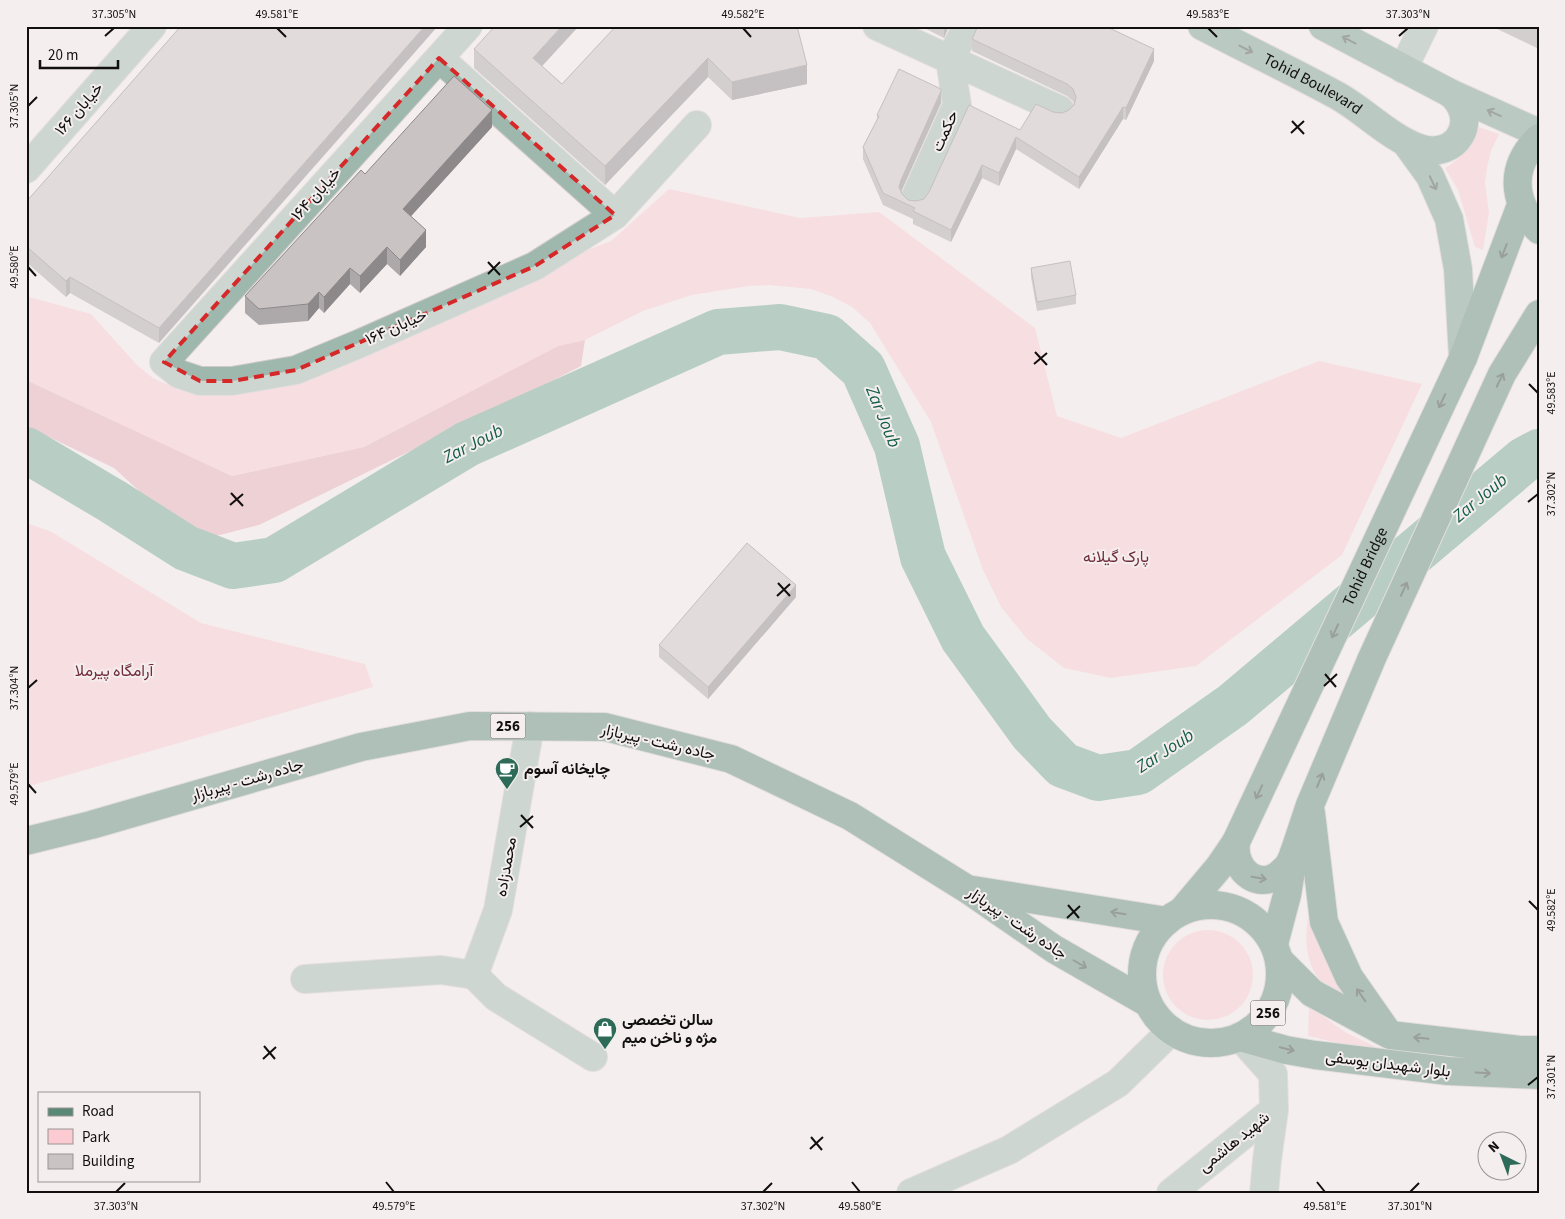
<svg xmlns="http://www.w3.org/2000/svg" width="1565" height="1219" font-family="'Source Sans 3',Vazirmatn,sans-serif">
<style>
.green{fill:#fbcbd1}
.forest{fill:#e6aeb5}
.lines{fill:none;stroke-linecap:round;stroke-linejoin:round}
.river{stroke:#6fa793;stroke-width:46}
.street-casing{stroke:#d0cacb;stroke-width:30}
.secondary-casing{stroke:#d0cacb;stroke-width:30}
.primary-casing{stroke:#d0cacb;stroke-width:30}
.street{stroke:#9fb8ae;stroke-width:28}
.secondary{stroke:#779c8e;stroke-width:28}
.primary{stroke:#598877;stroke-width:28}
.wall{fill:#ada8a9}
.shaded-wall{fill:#8d8889}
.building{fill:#c9c3c4;stroke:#8d8889}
.oneway{stroke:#3f4e48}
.oneway2{stroke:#2e3f39}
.marked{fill:none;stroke:#d62828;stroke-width:4;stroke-dasharray:10 6;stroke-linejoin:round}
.ticks{fill:none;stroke:#110f0f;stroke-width:2}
.labels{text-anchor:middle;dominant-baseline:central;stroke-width:4;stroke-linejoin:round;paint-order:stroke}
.shield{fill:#f4eeef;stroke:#555252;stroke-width:1}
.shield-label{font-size:15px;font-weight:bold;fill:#110f0f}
.street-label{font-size:16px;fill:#110f0f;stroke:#f4eeef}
.park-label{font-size:16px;fill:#712d3b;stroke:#f4eeef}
.poi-label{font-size:16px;font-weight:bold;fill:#110f0f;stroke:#f4eeef;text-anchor:start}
.water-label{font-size:18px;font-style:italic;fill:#145d49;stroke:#f4eeef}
.neatline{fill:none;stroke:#110f0f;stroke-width:2}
.ticks-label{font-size:12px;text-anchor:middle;fill:#110f0f}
</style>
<rect width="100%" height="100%" fill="#f4eeef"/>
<path class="green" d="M 1479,127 L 1499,134 L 1491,151 L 1487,168 L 1485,183 L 1489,213 L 1483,250 L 1475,247 L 1458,190 L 1445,168 C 1463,157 1471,147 1479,127 Z
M 669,189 L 800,218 L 879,212 L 1035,328 L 1057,416 L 1121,438 L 1319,361 L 1422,384 L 1342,555 L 1196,666 L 1111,678 L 1064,668 L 1027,639 L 1001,607 L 983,570 L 931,422 L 870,323 L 852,307 L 833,297 L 811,289 L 769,285 L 749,286 L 692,295 L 643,311 L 585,340 L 558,346 L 364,447 L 232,476 L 26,380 L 26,296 L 91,314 L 137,365 L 153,378 L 175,388 L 216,390 L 611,241 Z
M 26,523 L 50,531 L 201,623 L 365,664 L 373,687 L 26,787 Z
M 1309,913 L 1356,1006 C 1348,1002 1339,998 1332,992 C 1306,974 1303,941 1309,913 Z
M1163 975a45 45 0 1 1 90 0a45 45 0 1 1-90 0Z
M 1309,1006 L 1345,1032 L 1395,1056 L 1308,1036 Z"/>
<path class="forest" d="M 585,340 L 581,366 L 521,397 L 259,525 L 208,538 L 161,511 L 114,468 L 26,426 L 26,380 L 232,476 L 364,447 L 558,346 Z"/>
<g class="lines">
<path class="river" d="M 26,450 L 112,501 L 186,548 L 233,566 L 274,560 L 467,444 L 718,332 L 780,327 L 827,337 L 863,369 L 897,446 L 923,557 L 963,638 L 1032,733 L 1063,765 L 1098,778 L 1138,772 L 1233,705 L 1524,460 L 1539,452"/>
<g class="street-casing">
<path id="street" d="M 468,26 L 164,362 L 179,374 L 200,381 L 232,381 L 296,370 L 361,343 L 535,266 L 615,215 L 697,125
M 877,26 L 1060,110
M 439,58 L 615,215
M 1403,69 L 1424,26
M 26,169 L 152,26
M 915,198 L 957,105 L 950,60 L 967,26
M 474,975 L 498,910 L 530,726
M 305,979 L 441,970 L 474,975 L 496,997 L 593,1057
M 1240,1037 L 1273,1074 L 1274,1110 L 1267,1160 L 1264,1193
M 911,1193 L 1009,1150 L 1118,1083 L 1171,1031
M 1171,1193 L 1274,1110"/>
</g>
<g class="secondary-casing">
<g id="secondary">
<path id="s1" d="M 1202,26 C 1248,50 1294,72 1338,96 C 1366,112 1389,137 1419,148 C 1457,161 1481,119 1450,93"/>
<path d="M 1323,26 L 1450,93 L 1539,133"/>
<path d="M 1406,143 L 1430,176 L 1449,219 L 1458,269 L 1463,358"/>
</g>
</g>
<g class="primary-casing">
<g id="primary">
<path d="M 1539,138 C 1509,167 1512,201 1539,230"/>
<path d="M 1311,813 L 1324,922 L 1349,977 L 1386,1030"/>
<path d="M 26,841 L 91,825 L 361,747 L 470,726 L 605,727 L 731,759 L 850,816 L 967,889 L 1054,949 L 1148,1003"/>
<path d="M 1236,842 C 1232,873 1262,893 1284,870 C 1289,866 1292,859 1294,853"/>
<path d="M 973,890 L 1167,921"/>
<circle cx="1211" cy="974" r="69"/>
<path id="s2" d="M 1182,911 L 1219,867 L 1236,842 L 1463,358 L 1521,205"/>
<path d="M 1274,944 L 1287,895 L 1294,853 L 1310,805 L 1372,658 L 1502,374 L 1539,314"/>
<path d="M 1280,961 L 1312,993 L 1390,1035 L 1520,1050 L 1539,1050"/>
<path d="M 1240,1037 L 1286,1050 L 1315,1055 L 1448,1071 L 1539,1075"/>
</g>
</g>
<use href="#street" class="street"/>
<use href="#secondary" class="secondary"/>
<use href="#primary" class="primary"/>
</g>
<path class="wall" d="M 181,26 L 159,343 L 70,293 L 66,297 L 26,262 L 26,202 Z
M 616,26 L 807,84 L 732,100 L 708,77 L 605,185 L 474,68 L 474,49 L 542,66 L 562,84 Z
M 920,26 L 949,26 L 944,38 Z
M 1491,26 L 1539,26 L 1539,43 L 1537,48 Z
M 972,39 L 1154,61 L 1126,120 L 1123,119 L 1079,189 L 1016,149 L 999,186 L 982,178 L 951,242 L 913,224 L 913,219 L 883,205 L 863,159 L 863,147 L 877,120 L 877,115 L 941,103 L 901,191 L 902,194 L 908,200 L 916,201 L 924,199 L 1020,130 L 1053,112 L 1062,113 L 1069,110 L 1074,104 L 1073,101 L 1067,96 L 972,51 Z
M 492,127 L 411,216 L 426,247 L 400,276 L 387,264 L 360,293 L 350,284 L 324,313 L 319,308 L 308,321 L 259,325 L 245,313 L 245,296 L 365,174 Z
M 1031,268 L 1076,295 L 1076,304 L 1037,311 L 1031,277 Z
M 796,597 L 708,699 L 659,657 L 659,645 Z"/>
<path class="shaded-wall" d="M 425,26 L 438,26 L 159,343 L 159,328 Z
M 562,26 L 579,26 L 533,76 L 533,58 Z
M 944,26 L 949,26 L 944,38 Z
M 1537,26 L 1539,26 L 1539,43 L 1537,48 Z
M 1154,49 L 1154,61 L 1126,120 L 1126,108 Z
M 708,58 L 708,77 L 605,185 L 605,166 Z
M 807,65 L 807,84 L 732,100 L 732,82 Z
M 941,91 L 941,103 L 901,192 L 899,187 L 901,180 Z
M 1123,107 L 1123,119 L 1079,189 L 1079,177 Z
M 492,110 L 492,127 L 403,225 L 403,209 Z
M 1016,137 L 1016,149 L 999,186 L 999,173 Z
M 982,165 L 982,178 L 951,242 L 951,230 Z
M 426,230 L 426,247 L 400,276 L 400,260 Z
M 387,247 L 387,264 L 360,293 L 360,276 Z
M 350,268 L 350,284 L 324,313 L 324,297 Z
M 70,277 L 70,293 L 66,297 L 66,281 Z
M 319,292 L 319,308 L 308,321 L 308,304 Z
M 796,585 L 796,597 L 708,699 L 708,687 Z"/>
<path class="building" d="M 181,26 L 425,26 L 159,328 L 70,277 L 66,281 L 26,246 L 26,202 Z
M 495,26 L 562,26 L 533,58 L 562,84 L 616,26 L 797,26 L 807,65 L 732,82 L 708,58 L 605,166 L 474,49 Z
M 978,26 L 1105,26 L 1154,49 L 1126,108 L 1123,107 L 1079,177 L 1016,137 L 999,173 L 982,165 L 951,230 L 913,211 L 915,208 L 883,193 L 863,147 L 879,116 L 877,115 L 899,69 L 941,89 L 941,91 L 901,180 L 899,187 L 902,194 L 908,200 L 916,201 L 924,199 L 929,192 L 969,105 L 1020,130 L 1036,104 L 1053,112 L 1062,113 L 1069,110 L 1074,105 L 1076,97 L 1073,89 L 1067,84 L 972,39 Z
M 454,76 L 492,110 L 403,209 L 426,230 L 400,260 L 387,247 L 360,276 L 350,268 L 324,297 L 319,292 L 308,304 L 259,309 L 245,296 L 361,170 L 365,174 Z
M 1070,261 L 1076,295 L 1037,302 L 1031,268 Z
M 747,543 L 796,585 L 708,687 L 659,645 Z"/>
<defs><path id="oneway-shaft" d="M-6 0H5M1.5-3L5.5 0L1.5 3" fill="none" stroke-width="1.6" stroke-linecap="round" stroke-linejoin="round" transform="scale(1.25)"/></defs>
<g class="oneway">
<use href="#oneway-shaft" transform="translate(1349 40) rotate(-152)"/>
<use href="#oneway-shaft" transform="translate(1246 49) rotate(27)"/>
<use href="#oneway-shaft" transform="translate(1494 113) rotate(-156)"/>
<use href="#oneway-shaft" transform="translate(1433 183) rotate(65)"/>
</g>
<g class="oneway2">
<use href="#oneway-shaft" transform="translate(1504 251) rotate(111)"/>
<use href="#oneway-shaft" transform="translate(1500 380) rotate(-64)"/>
<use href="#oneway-shaft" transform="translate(1442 401) rotate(115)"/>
<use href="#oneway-shaft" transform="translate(1404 589) rotate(-65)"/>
<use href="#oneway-shaft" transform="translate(1335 631) rotate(115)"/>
<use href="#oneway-shaft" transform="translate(1320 780) rotate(-67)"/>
<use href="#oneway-shaft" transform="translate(1259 792) rotate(115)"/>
<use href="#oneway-shaft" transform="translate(1259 878) rotate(10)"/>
<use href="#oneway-shaft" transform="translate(1118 913) rotate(-171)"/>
<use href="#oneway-shaft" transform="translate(1080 964) rotate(30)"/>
<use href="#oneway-shaft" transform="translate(1361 995) rotate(-125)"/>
<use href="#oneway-shaft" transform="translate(1421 1038) rotate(-174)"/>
<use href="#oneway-shaft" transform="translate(1287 1049) rotate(13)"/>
<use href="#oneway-shaft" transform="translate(1483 1073) rotate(3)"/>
</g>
<path d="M0 0H1565V1219H0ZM 439,58 L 615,215 L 535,266 L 296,370 L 232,381 L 200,381 L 164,362 Z" fill="#f4eeef" fill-opacity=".55" fill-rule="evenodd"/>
<path class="marked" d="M 439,58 L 615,215 L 535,266 L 296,370 L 232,381 L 200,381 L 164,362 Z"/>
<path class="ticks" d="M 277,28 L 286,37M 743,28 L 751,37M 1208,28 L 1217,37M 105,36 L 114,28M 1399,36 L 1408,28M 28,106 L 37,97M 1292,121 L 1304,134M 1291,133 L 1304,121M 488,262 L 500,275M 28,267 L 36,276M 488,274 L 500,262M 1035,352 L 1047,365M 1034,364 L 1047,353M 1529,384 L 1538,393M 231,493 L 243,506M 1528,502 L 1538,494M 230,505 L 243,494M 778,583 L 790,596M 777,596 L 790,584M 1325,674 L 1336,687M 1324,686 L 1337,674M 28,688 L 37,680M 28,784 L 36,793M 521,815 L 533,828M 520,827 L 533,816M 1529,901 L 1538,910M 1068,905 L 1079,918M 1067,918 L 1080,906M 264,1046 L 275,1059M 263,1059 L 276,1047M 1528,1085 L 1538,1077M 811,1137 L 822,1150M 810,1149 L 823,1137M 386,1182 L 394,1192M 852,1182 L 860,1192M 1317,1182 L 1325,1192M 116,1192 L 125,1183M 763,1192 L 772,1183M 1410,1192 L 1419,1183"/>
<defs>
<g id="cafe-pin" transform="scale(1.25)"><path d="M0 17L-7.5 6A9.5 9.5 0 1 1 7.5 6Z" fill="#2d6b58" stroke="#f4eeef"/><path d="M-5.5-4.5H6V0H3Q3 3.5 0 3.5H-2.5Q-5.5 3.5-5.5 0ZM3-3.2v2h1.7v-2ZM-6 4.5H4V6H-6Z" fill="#fff"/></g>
<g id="shop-pin" transform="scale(1.25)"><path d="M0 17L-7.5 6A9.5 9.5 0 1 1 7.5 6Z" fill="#2d6b58" stroke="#f4eeef"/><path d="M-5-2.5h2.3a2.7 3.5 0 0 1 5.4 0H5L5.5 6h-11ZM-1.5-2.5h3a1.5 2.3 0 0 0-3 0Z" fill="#fff"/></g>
</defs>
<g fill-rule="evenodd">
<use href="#cafe-pin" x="507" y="769"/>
<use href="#shop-pin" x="605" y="1029"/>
</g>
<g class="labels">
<g class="shield">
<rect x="490.5" y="713.5" width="35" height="25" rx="4"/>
<rect x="1250.5" y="1000.5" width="35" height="25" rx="4"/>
</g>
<g class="shield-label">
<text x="508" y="726">256</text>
<text x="1268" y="1013">256</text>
</g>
<g class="street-label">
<text stroke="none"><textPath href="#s1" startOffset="125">Tohid Boulevard</textPath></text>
<text transform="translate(79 109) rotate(-49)">خیابان ۱۶۶</text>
<text transform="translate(945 131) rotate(-66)">حکمت</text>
<text transform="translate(316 194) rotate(-48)">۱۶۴ خیابان</text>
<text transform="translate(396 327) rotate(-24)">خیابان ۱۶۴</text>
<text stroke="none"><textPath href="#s2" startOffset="392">Tohid Bridge</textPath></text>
<text transform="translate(658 742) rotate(13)">جاده رشت - پیربازار</text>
<text transform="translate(247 780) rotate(-16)">جاده رشت - پیربازار</text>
<text transform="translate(506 867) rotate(-80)">محمدزاده</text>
<text transform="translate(1017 923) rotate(34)">جاده رشت - پیربازار</text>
<text transform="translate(1388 1064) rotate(7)">بلوار شهیدان یوسفی</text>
<text transform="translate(1234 1142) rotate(-39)">شهید هاشمی</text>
</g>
<g class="park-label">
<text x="1116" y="557">پارک گیلانه</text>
<text x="114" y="671">آرامگاه پیرملا</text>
</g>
<g class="poi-label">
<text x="524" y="769">چایخانه آسوم</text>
<text x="622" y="1020">سالن تخصصی<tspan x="622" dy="18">مژه و ناخن میم</tspan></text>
</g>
<g class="water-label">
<text transform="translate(883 417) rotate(68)">Zar Joub</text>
<text transform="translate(473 444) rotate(-27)">Zar Joub</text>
<text transform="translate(1480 498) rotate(-40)">Zar Joub</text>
<text transform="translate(1165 751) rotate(-33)">Zar Joub</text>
</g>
</g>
<rect width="1565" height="1219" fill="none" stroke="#f4eeef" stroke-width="55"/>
<rect x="38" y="1092" width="162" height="90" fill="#f4eeef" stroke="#999595"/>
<rect x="48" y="1108" width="25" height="8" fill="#598877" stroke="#999595"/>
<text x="82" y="1116" font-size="15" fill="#110f0f">Road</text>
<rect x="48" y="1129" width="25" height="15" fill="#fbcbd1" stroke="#999595"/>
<text x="82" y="1142" font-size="15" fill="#110f0f">Park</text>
<rect x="48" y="1154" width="25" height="15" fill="#c9c3c4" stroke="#999595"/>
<text x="82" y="1166" font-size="15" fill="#110f0f">Building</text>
<g transform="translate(1502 1156) rotate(318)"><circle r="24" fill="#f4eeef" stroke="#999595"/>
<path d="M0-4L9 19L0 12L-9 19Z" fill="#2d6b58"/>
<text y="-8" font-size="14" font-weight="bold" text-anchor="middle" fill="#110f0f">N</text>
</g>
<path d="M40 60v8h78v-8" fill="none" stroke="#110f0f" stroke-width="2.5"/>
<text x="48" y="60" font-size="15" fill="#110f0f" stroke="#f4eeef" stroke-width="4" paint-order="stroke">20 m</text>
<rect x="28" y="28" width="1510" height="1164" class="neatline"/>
<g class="ticks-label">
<text x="114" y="18">37.305°N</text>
<text x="277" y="18">49.581°E</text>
<text x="743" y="18">49.582°E</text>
<text x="1208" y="18">49.583°E</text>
<text x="1408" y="18">37.303°N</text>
<text transform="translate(14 106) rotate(-90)" y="4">37.305°N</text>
<text transform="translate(14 267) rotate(-90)" y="4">49.580°E</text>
<text transform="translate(1551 393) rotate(-90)" y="4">49.583°E</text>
<text transform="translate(1551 494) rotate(-90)" y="4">37.302°N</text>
<text transform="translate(14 688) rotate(-90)" y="4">37.304°N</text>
<text transform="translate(14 784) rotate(-90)" y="4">49.579°E</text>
<text transform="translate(1551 910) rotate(-90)" y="4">49.582°E</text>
<text transform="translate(1551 1077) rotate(-90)" y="4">37.301°N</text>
<text x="116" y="1210">37.303°N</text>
<text x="394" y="1210">49.579°E</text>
<text x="763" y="1210">37.302°N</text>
<text x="860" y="1210">49.580°E</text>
<text x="1325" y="1210">49.581°E</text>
<text x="1410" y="1210">37.301°N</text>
</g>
</svg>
